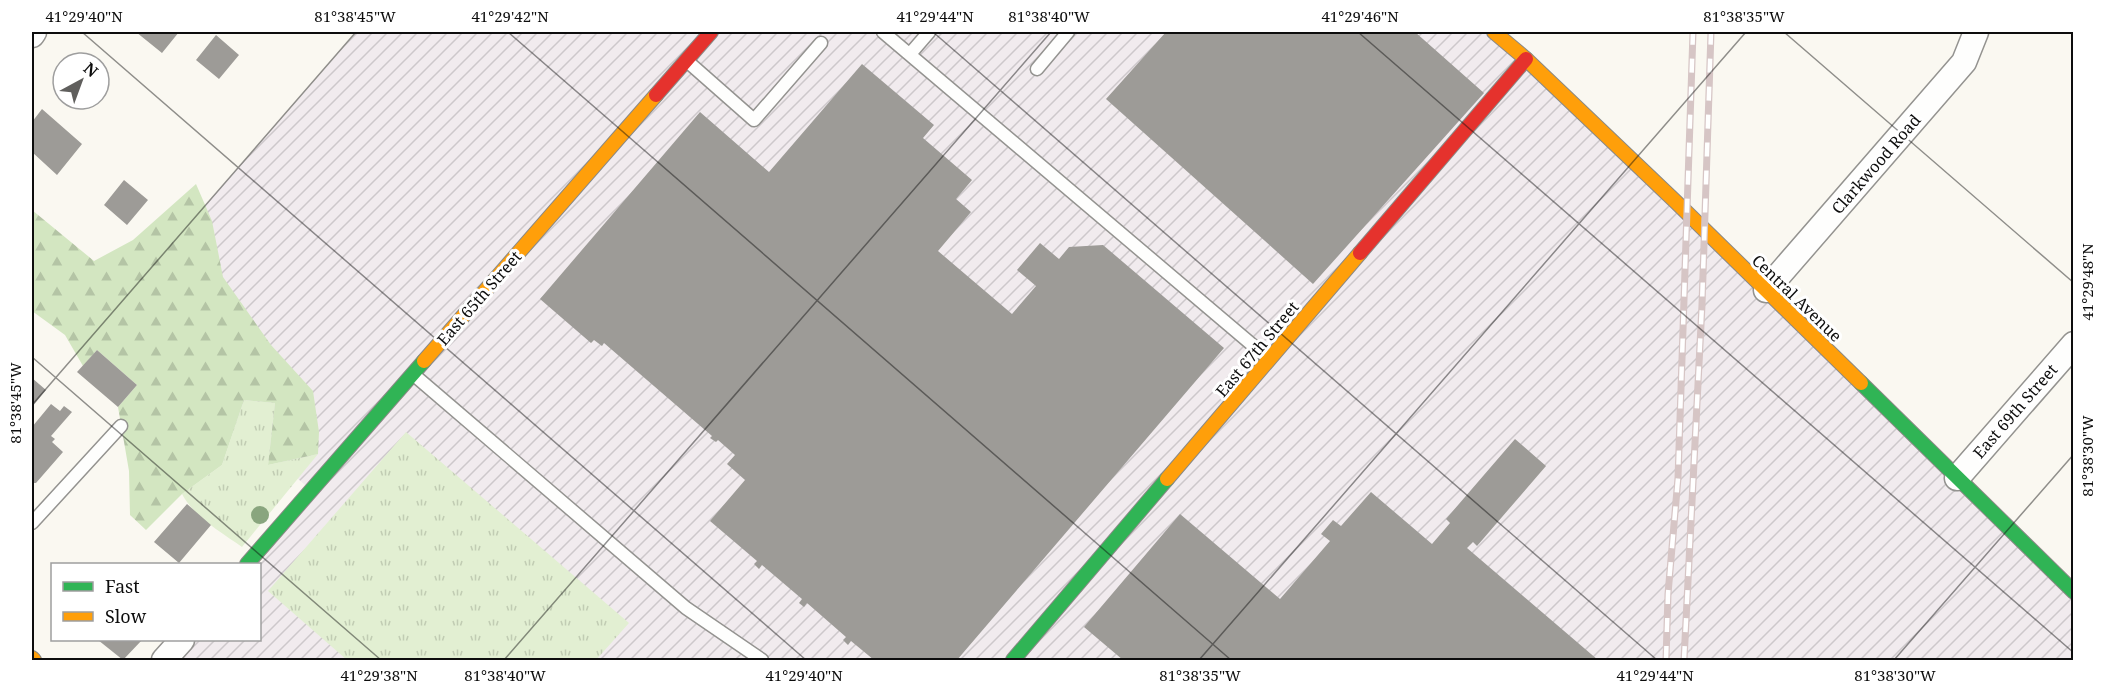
<svg xmlns="http://www.w3.org/2000/svg" width="2105" height="692" font-family="'Noto Serif',serif">
<style>
.industrial{fill:url(#industrial-furrows)}
.grass{fill:url(#grass-tufts)}
.forest{fill:url(#forest-firs)}
.building{fill:#9d9b97}
.lines{fill:none;stroke-linecap:round;stroke-linejoin:round}
.lane-casing{stroke:#949390;stroke-width:15}
.street-casing{stroke:#949390;stroke-width:27}
.fast-casing{stroke:#8a8986;stroke-width:16}
.slow-casing{stroke:#8a8986;stroke-width:16}
.jam-casing{stroke:#8a8986;stroke-width:16}
.lane{stroke:#fefefd;stroke-width:12}
.street{stroke:#fefefd;stroke-width:24}
.fast{stroke:#30b455;stroke-width:14}
.slow{stroke:#ff9f0a;stroke-width:14}
.jam{stroke:#e5322d;stroke-width:14}
.rail-casing{stroke:#d6c5c5;stroke-width:7}
.rail{stroke:#fff;stroke-width:4.5;stroke-dasharray:14;stroke-linecap:butt}
.tree{fill:#89a57e}
.ticks{fill:none;stroke:#0d0d0d;stroke-width:1.5;stroke-opacity:0.45}
.labels{text-anchor:middle;dominant-baseline:central;stroke-width:6;stroke-linejoin:round;paint-order:stroke}
.street-label{font-size:16px;fill:#0d0d0d;stroke:#fff}
.neatline{fill:none;stroke:#0d0d0d;stroke-width:2}
.ticks-label{font-size:15px;text-anchor:middle;fill:#0d0d0d}
</style>
<defs>
<pattern id="industrial-furrows" width="10" height="10" patternUnits="userSpaceOnUse" patternTransform="scale(1.5)"><rect width="10" height="10" fill="#f1ebee"/><path d="M-1 1l2-2M0 10L10 0M9 11l2-2" fill="none" stroke="#cdc8cb"/></pattern>
<pattern id="grass-tufts" width="24" height="20" patternUnits="userSpaceOnUse" patternTransform="scale(1.5)"><rect width="24" height="20" fill="#e2efd2"/><path d="M3 7l-1-3M5 7V3M7 7l1-3M15 17l-1-3M17 17v-4M19 17l1-3" fill="none" stroke="#c1ccb3"/></pattern>
<pattern id="forest-firs" width="22" height="20" patternUnits="userSpaceOnUse" patternTransform="scale(1.5)"><rect width="22" height="20" fill="#d3e6c1"/><path d="M5 1l3.5 6h-7zM16 11l3.5 6h-7z" fill="#b4c4a5"/></pattern>
</defs>
<rect width="100%" height="100%" fill="#faf8f1"/>
<path class="industrial" d="M 357,32 L 1494,32 L 2073,592 L 2073,660 L 164,660 L 182,640 L 260,640 L 260,564 L 312,491 L 110,315 Z"/>
<path class="grass" d="M 244,400 L 275,403 L 268,465 L 318,454 L 242,547 C 221,532 194,517 182,494 L 222,465 Z
M 406,432 L 629,623 L 596,660 L 347,660 L 268,591 Z"/>
<path class="forest" d="M 196,184 L 212,221 L 223,277 L 271,345 L 313,391 L 319,432 L 318,454 L 268,465 L 275,403 L 244,400 L 222,465 L 182,494 L 146,530 L 130,515 L 129,471 L 118,407 L 137,385 L 97,350 L 83,366 L 65,335 L 32,311 L 32,210 L 94,261 L 133,240 Z"/>
<path class="building" d="M 136,32 L 179,32 L 162,53 Z
M 1166,32 L 1415,32 L 1484,93 L 1313,284 L 1106,99 Z
M 216,35 L 239,55 L 219,79 L 196,60 Z
M 862,64 L 934,125 L 923,138 L 972,180 L 956,199 L 971,212 L 938,251 L 1012,314 L 1036,286 L 1017,270 L 1040,243 L 1059,259 L 1069,247 L 1103,245 L 1224,348 L 957,660 L 874,660 L 851,641 L 848,645 L 843,640 L 846,637 L 807,603 L 804,607 L 799,603 L 802,599 L 762,565 L 759,569 L 754,564 L 757,561 L 710,521 L 745,480 L 727,464 L 735,455 L 718,440 L 716,442 L 710,438 L 712,436 L 604,343 L 602,346 L 594,340 L 591,343 L 540,299 L 700,112 L 769,172 Z
M 42,109 L 82,144 L 57,175 L 32,152 L 32,122 Z
M 124,180 L 148,200 L 127,225 L 104,205 Z
M 97,350 L 137,385 L 118,407 L 77,372 Z
M 32,378 L 46,390 L 32,407 Z
M 51,404 L 60,411 L 64,406 L 72,412 L 51,436 L 55,439 L 52,442 L 63,452 L 36,483 L 32,483 L 32,427 Z
M 1515,439 L 1546,466 L 1477,546 L 1473,542 L 1467,548 L 1598,660 L 1123,660 L 1084,627 L 1180,514 L 1280,599 L 1330,541 L 1321,534 L 1333,520 L 1341,526 L 1371,492 L 1432,544 L 1450,523 L 1446,519 Z
M 187,504 L 211,525 L 179,563 L 154,542 Z
M 98,640 L 142,640 L 123,660 Z"/>
<g class="lines">
<g class="lane-casing">
<path id="lane" d="M 883,32 L 1269,359
M 910,54 L 929,32
M 687,61 L 754,120 L 821,43
M 1037,69 L 1068,32
M 414,375 L 686,608 L 762,660
M 32,523 L 121,426"/>
</g>
<g class="street-casing">
<path id="street" d="M 32,35 L 34,32
M 1766,290 L 1964,62 L 1976,32
M 1957,478 L 2074,344
M 164,660 L 182,640"/>
</g>
<g class="fast-casing">
<path id="fast" d="M 1861,383 L 2074,592
M 247,564 L 424,361
M 1013,660 L 1167,479"/>
</g>
<g class="slow-casing">
<path id="slow" d="M 1494,32 L 1526,59 L 1676,202 L 1861,383
M 424,361 L 656,95
M 1167,479 L 1360,253
M 32,658 L 34,660"/>
</g>
<g class="jam-casing">
<path id="jam" d="M 656,95 L 711,32
M 1360,253 L 1526,59"/>
</g>
<use href="#lane" class="lane"/>
<use href="#street" class="street"/>
<use href="#fast" class="fast"/>
<use href="#slow" class="slow"/>
<use href="#jam" class="jam"/>
<g class="rail-casing">
<path id="rail" d="M 1666,660 L 1668,594 L 1678,478 L 1693,32
M 1684,660 L 1702,305 L 1711,32"/>
</g>
<use href="#rail" class="rail"/>
</g>
<circle class="tree" cx="260" cy="515" r="9"/>
<path class="ticks" d="M 82,32 L 806,660M 508,32 L 1231,660M 933,32 L 1657,660M 1358,32 L 2074,653M 1784,32 L 2074,283M 32,357 L 381,660M 32,405 L 356,32M 504,660 L 1051,32M 1199,660 L 1746,32M 1894,660 L 2074,454"/>
<g class="labels">
<g class="street-label">
<text transform="translate(1876 164) rotate(-49)">Clarkwood Road</text>
<text transform="translate(479 298) rotate(-49)">East 65th Street</text>
<text transform="translate(1797 298) rotate(44)">Central Avenue</text>
<text transform="translate(1257 349) rotate(-50)">East 67th Street</text>
<text transform="translate(2015 411) rotate(-49)">East 69th Street</text>
</g>
</g>
<rect width="2105" height="692" fill="none" stroke="#ffffff" stroke-width="66"/>
<rect x="51" y="563" width="210" height="78" fill="#ffffff" stroke="#9e9e9e" stroke-width="1.5"/>
<rect x="63" y="582" width="30" height="9" fill="#30b455" stroke="#9e9e9e" stroke-width="1.5"/>
<text x="105" y="593" font-size="18" fill="#0d0d0d">Fast</text>
<rect x="63" y="612" width="30" height="9" fill="#ff9f0a" stroke="#9e9e9e" stroke-width="1.5"/>
<text x="105" y="623" font-size="18" fill="#0d0d0d">Slow</text>
<g transform="translate(81 81) rotate(41)"><circle r="28" fill="#ffffff" stroke="#9e9e9e" stroke-width="1.5"/>
<path d="M0-4.5L10 22L0 15L-10 22Z" fill="#605f5d"/>
<text y="-9" font-size="16" font-weight="bold" text-anchor="middle" fill="#0d0d0d">N</text>
</g>
<rect x="33" y="33" width="2039" height="626" class="neatline"/>
<g class="ticks-label">
<text x="84" y="22">41°29'40"N</text>
<text x="355" y="22">81°38'45"W</text>
<text x="510" y="22">41°29'42"N</text>
<text x="935" y="22">41°29'44"N</text>
<text x="1049" y="22">81°38'40"W</text>
<text x="1360" y="22">41°29'46"N</text>
<text x="1744" y="22">81°38'35"W</text>
<text transform="translate(2088 282) rotate(-90)" y="5">41°29'48"N</text>
<text transform="translate(16 403) rotate(-90)" y="5">81°38'45"W</text>
<text transform="translate(2088 456) rotate(-90)" y="5">81°38'30"W</text>
<text x="379" y="681">41°29'38"N</text>
<text x="505" y="681">81°38'40"W</text>
<text x="804" y="681">41°29'40"N</text>
<text x="1200" y="681">81°38'35"W</text>
<text x="1655" y="681">41°29'44"N</text>
<text x="1895" y="681">81°38'30"W</text>
</g>
</svg>
